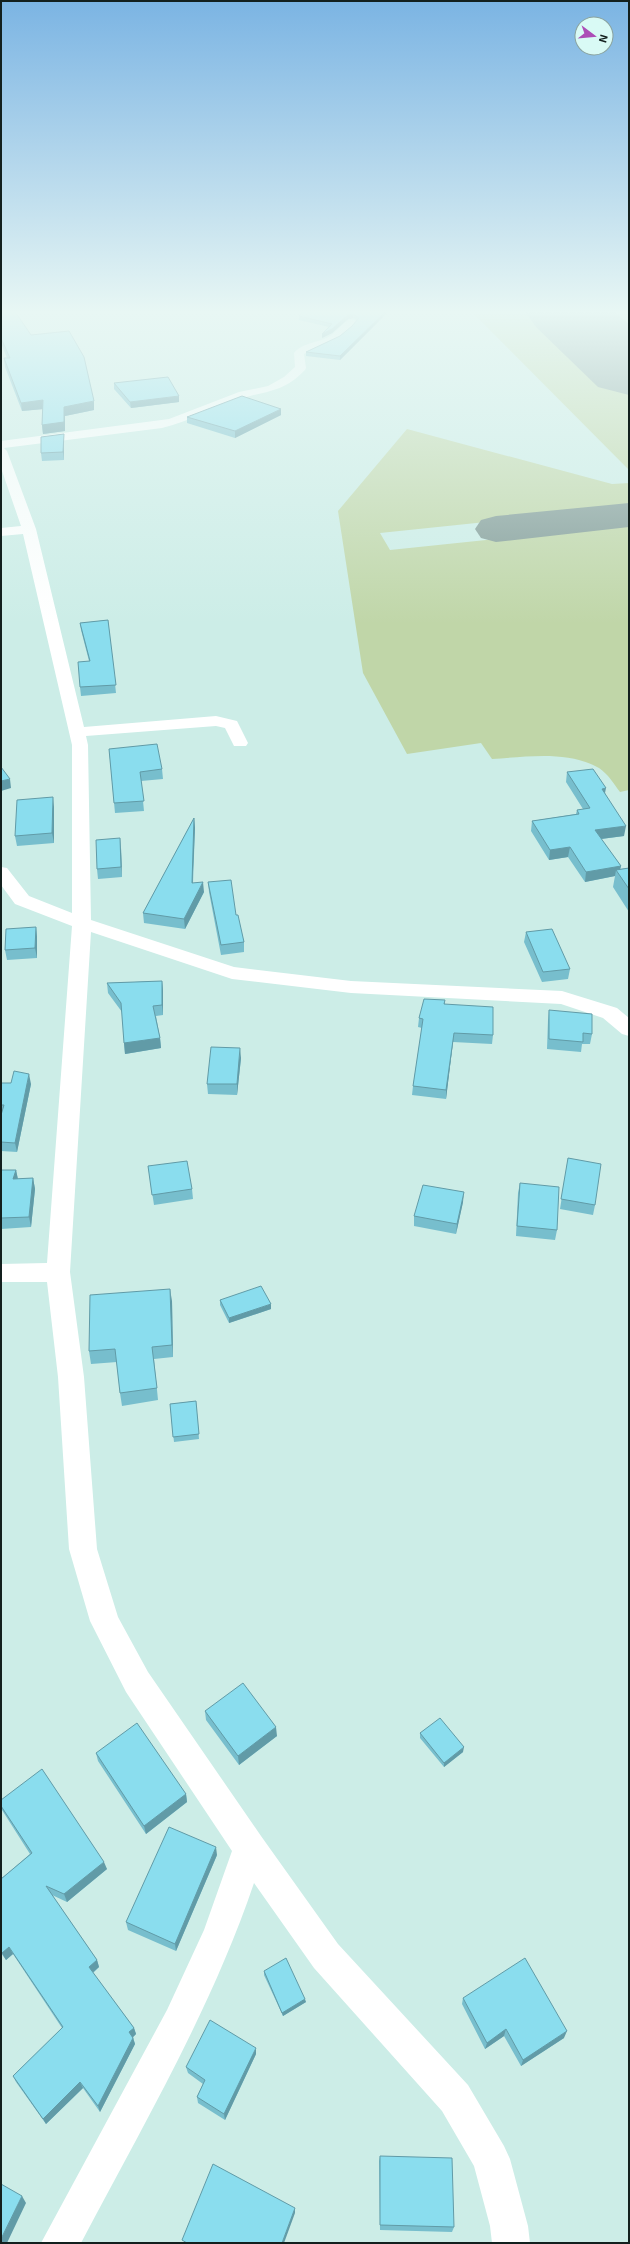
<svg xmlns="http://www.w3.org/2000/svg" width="630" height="2244" font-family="'Exo 2',sans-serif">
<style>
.green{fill:#c0d6a8}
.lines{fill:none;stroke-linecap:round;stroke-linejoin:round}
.taxiway{fill:#819a96;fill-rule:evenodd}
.runway{fill:#819a96;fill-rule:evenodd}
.minor{fill:#fff;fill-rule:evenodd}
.wall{fill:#77becd}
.shaded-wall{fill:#619ba7}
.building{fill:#8addee;stroke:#619ba7}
</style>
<rect width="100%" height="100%" fill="#ccede7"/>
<path class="green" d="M 470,310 L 536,310 L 629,395 L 629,470 Z
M 593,310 L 629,310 L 629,341 Z
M 407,429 L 612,484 L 629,483 L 629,507 L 380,533 L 390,550 L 629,525 L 629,790 L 620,792 C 614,784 608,774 599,768 C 568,750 526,757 492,759 L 481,743 L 407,754 L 363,673 L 338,511 Z"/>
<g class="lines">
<path class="taxiway" d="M 629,503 L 629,527 L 496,542 L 481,538 L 475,529 L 481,520 L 496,516 Z"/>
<path class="runway" d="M 524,310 L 612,310 L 629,324 L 629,395 L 598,387 L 536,327 Z"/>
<path class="minor" d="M 352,319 L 357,322 C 341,343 325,342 304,354 L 306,368 L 305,370 C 282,394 265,390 238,400 C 212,409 189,421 162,428 L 4,448 L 7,451 L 36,529 L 84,727 L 216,716 L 237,721 L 248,743 L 246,746 L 234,746 L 225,728 L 216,726 L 86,736 L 88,745 L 91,920 L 234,967 L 351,981 L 562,991 L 617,1008 L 629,1018 L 629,1036 L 622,1034 L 603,1018 L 561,1004 L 351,993 L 232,979 L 91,932 L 70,1272 L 84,1377 L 97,1549 L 118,1617 L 148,1672 L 261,1836 L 338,1944 L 468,2085 L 504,2146 L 510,2159 L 528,2226 L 530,2243 L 492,2243 L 490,2226 L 474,2166 L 442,2111 L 314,1968 L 254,1883 C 211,2010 143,2125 81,2243 L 41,2243 L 167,2010 L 204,1930 L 232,1851 L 126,1692 L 90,1621 L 69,1549 L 58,1377 L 47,1282 L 1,1282 L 1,1264 L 47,1263 L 72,926 L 15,904 L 1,885 L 1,867 L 7,868 L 29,896 L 72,913 L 72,745 L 23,534 L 1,536 L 1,528 L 21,526 L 1,468 L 1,441 L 169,419 L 239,392 L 268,386 L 284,377 L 295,367 L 294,353 C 303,342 319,343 330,336 C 338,331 343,321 352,319 Z"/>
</g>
<path class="wall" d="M 1,310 L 31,335 L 94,410 L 65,416 L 65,431 L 43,434 L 42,425 L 43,409 L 22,411 L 5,367 L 4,358 L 7,358 L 1,343 Z
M 304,310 L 390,310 L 340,360 L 306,356 L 306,352 L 340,336 L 352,326 L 357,320 L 353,318 L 348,319 L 332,333 L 322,338 L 329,327 L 299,320 L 299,316 Z
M 114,383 L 179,402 L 131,408 L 114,389 Z
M 281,415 L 235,438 L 187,423 L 187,417 Z
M 64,442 L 64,460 L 42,461 L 41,453 Z
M 108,620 L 116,693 L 81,696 L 80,687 L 89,661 L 81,630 L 80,623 Z
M 109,749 L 162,769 L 163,779 L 141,781 L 144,811 L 115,813 Z
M 567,772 L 605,793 L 624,836 L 601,839 L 621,866 L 620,869 L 629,868 L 629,912 L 613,887 L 615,876 L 585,882 L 568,857 L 549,860 L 531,831 L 532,821 L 576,814 L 577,810 L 583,809 L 566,782 Z
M 54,807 L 54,843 L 17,846 L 15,836 Z
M 194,818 L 195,828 L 193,883 L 204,892 L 185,929 L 144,923 L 143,913 Z
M 121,848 L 122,877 L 98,879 L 97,869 Z
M 208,882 L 236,915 L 244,942 L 244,952 L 221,955 L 209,892 Z
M 36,927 L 37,937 L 37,958 L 7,960 L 5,950 Z
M 526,932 L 570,969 L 568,979 L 542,982 L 524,942 Z
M 162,981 L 163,991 L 163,1015 L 156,1016 L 160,1038 L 161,1048 L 125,1054 L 122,1012 L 108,993 L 107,983 Z
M 445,1000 L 445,1004 L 493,1035 L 492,1044 L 453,1042 L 446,1099 L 412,1095 L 413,1086 L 422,1028 L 418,1027 L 419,1018 Z
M 549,1010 L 592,1034 L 590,1044 L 582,1044 L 581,1052 L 547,1049 L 548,1020 Z
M 241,1058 L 237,1095 L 208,1094 L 207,1084 Z
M 1,1083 L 31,1084 L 17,1152 L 1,1151 Z
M 568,1158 L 595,1205 L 593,1215 L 560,1209 Z
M 148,1166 L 192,1189 L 193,1199 L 154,1205 Z
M 1,1170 L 16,1170 L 18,1179 L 33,1178 L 35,1189 L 31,1227 L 1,1229 Z
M 520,1183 L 557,1230 L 555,1240 L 516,1236 L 518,1193 Z
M 463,1202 L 456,1234 L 414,1226 L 414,1216 Z
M 220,1300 L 271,1309 L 229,1323 L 220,1305 Z
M 172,1301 L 173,1357 L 154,1359 L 158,1400 L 122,1406 L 120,1393 L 117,1362 L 91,1364 L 89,1351 Z
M 196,1401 L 199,1439 L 174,1442 L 170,1404 Z
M 205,1711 L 277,1736 L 239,1765 L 206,1720 Z
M 420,1733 L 463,1752 L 444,1767 L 420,1738 Z
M 96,1753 L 186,1794 L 187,1802 L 146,1834 L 98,1761 Z
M 1,1800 L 107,1869 L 67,1902 L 52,1895 L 97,1960 L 99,1967 L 93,1973 L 134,2028 L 136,2034 L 133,2037 L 135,2044 L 100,2112 L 83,2088 L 46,2124 L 16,2082 L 13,2076 L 62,2028 L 13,1954 L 6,1960 L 1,1953 L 1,1879 L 30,1854 L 2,1810 Z
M 217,1855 L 176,1951 L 128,1930 L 126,1922 Z
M 264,1971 L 306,2002 L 283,2016 L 264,1975 Z
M 463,1998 L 564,2038 L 521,2066 L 504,2036 L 485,2049 L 462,2004 Z
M 256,2054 L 225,2120 L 198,2103 L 197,2097 L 203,2084 L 188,2073 L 186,2067 Z
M 380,2156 L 454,2227 L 452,2232 L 380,2230 L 379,2161 Z"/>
<path class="shaded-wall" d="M 387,310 L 390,310 L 340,360 L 340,356 Z
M 353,314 L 353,318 L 348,319 L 332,333 L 322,338 L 322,334 L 348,315 Z
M 179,396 L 179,402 L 131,408 L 130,402 Z
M 43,400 L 44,409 L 22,411 L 21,403 Z
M 94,401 L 94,410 L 65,416 L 65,431 L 43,434 L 42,425 L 64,407 Z
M 281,409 L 281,415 L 235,438 L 235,431 Z
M 64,434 L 64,460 L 63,452 Z
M 10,779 L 11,788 L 1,791 L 1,781 Z
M 606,788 L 604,798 L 602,789 Z
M 53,797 L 54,807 L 54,843 L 52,833 Z
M 194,818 L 195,828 L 192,893 L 192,883 Z
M 626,826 L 624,836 L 593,840 L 595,830 Z
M 120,838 L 121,848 L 122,877 L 121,867 Z
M 570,847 L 568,857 L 549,860 L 550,850 Z
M 621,866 L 619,874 L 616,870 L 615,876 L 585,882 L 586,872 Z
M 203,882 L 204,892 L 185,929 L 184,919 Z
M 36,927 L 37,937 L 37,958 L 35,948 Z
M 162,981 L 163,991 L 163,1015 L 162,1005 Z
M 454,1033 L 453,1042 L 446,1099 L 446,1090 Z
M 160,1038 L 161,1048 L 125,1054 L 124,1043 Z
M 240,1048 L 241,1058 L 237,1095 L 237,1084 Z
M 29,1074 L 31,1084 L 17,1152 L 15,1143 Z
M 16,1170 L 18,1180 L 13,1179 Z
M 33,1178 L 35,1189 L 31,1227 L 29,1217 Z
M 464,1192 L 463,1202 L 456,1234 L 457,1224 Z
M 170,1289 L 172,1301 L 173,1357 L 172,1345 Z
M 271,1304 L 271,1309 L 229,1323 L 229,1318 Z
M 276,1727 L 277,1736 L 239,1765 L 238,1756 Z
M 464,1747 L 463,1752 L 444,1767 L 444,1763 Z
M 186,1794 L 187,1802 L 146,1834 L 144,1826 Z
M 216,1847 L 217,1855 L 176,1951 L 175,1944 Z
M 104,1862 L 107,1869 L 67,1902 L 64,1894 Z
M 9,1947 L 13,1954 L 6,1960 L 2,1953 Z
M 97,1960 L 99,1967 L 91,1974 L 89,1967 Z
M 305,1999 L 306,2002 L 283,2016 L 282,2013 Z
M 134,2028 L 136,2034 L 131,2039 L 129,2032 Z
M 506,2029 L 504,2036 L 485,2049 L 487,2043 Z
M 567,2031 L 564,2038 L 521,2066 L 523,2060 Z
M 133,2038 L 135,2044 L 100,2112 L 98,2106 Z
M 256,2048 L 256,2054 L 225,2120 L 224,2114 Z
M 80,2082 L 83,2088 L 46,2124 L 43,2119 Z
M 22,2196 L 26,2203 L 7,2243 L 1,2243 L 1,2239 Z
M 295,2208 L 295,2213 L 284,2243 L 282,2243 Z"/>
<path class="building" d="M 1,310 L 14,310 L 31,335 L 69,331 L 84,357 L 94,401 L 64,407 L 64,422 L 42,425 L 43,400 L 21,403 L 4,358 L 10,358 L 1,338 Z
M 304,310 L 387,310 L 340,356 L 306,352 L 340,336 L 352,326 L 359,318 L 353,314 L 348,315 L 332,329 L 322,334 L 332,324 L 299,316 Z
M 168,377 L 179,396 L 130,402 L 114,383 Z
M 242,396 L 281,409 L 235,431 L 187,417 Z
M 64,434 L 63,452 L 41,453 L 41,437 Z
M 108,620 L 116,685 L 80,687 L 78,662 L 90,661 L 80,623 Z
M 157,744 L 162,769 L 140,772 L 144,801 L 114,803 L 109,749 Z
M 1,767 L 10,779 L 1,781 Z
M 593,769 L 606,788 L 602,789 L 626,826 L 595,830 L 621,866 L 586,872 L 570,847 L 550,850 L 532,821 L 579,814 L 577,810 L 590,808 L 567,772 Z
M 53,797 L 52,833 L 15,836 L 17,800 Z
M 194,818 L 192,883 L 203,882 L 184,919 L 143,913 Z
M 120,838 L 121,867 L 97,869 L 96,840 Z
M 629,868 L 629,889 L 616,870 Z
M 231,880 L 236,915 L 238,915 L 244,942 L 221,945 L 208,882 Z
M 36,927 L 35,948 L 5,950 L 6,929 Z
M 552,929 L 570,969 L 543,972 L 526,932 Z
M 162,981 L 162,1005 L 153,1006 L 160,1038 L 124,1043 L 121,1003 L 107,983 Z
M 424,999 L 445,1000 L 444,1004 L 493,1007 L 493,1035 L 454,1033 L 446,1090 L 413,1086 L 423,1019 L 419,1018 Z
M 549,1010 L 592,1014 L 592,1034 L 583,1033 L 583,1042 L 549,1039 Z
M 211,1047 L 240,1048 L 237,1084 L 207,1084 Z
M 14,1071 L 29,1074 L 15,1143 L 1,1142 L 1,1115 L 4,1105 L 1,1105 L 1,1083 L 11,1083 Z
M 568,1158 L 601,1164 L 595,1205 L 561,1199 Z
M 187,1161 L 192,1189 L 152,1195 L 148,1166 Z
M 1,1170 L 16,1170 L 13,1179 L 33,1178 L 29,1217 L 1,1218 Z
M 520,1183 L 559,1187 L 557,1230 L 517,1226 Z
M 423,1185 L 464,1192 L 457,1224 L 414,1216 Z
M 261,1286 L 271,1304 L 229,1318 L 220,1300 Z
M 170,1289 L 172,1345 L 152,1347 L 157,1388 L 120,1393 L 115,1349 L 89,1351 L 90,1295 Z
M 196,1401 L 199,1434 L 173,1437 L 170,1404 Z
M 243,1683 L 276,1727 L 238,1756 L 205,1711 Z
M 440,1718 L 464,1747 L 444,1763 L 420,1733 Z
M 137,1723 L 186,1794 L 144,1826 L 96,1753 Z
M 42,1769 L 104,1862 L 64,1894 L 46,1886 L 97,1960 L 89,1967 L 134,2028 L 129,2032 L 133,2038 L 98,2106 L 80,2082 L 43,2119 L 13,2076 L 63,2027 L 9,1947 L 2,1953 L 1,1951 L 1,1879 L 32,1853 L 1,1806 L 1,1800 Z
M 169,1827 L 216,1847 L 175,1944 L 126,1922 Z
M 286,1958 L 305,1999 L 282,2013 L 264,1971 Z
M 525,1958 L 567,2031 L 523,2060 L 506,2029 L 487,2043 L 463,1998 Z
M 210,2020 L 256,2048 L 224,2114 L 197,2097 L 205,2080 L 186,2067 Z
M 380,2156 L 452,2158 L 454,2227 L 380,2225 Z
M 213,2164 L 295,2208 L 282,2243 L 187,2243 L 182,2240 Z
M 1,2184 L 22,2196 L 1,2239 Z"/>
<linearGradient id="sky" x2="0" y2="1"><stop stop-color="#7bb4e3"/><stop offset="0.5" stop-color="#e8f7f4"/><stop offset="1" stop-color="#e8f7f4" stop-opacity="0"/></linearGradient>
<rect width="630" height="624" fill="url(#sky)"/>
<rect width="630" height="2244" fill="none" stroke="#13201e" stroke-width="4"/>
<g transform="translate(594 36) rotate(106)"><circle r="19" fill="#d9faf5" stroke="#8aa39f"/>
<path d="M0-3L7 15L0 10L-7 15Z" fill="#ac4db7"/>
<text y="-6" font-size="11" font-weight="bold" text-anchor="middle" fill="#13201e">N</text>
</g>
</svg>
